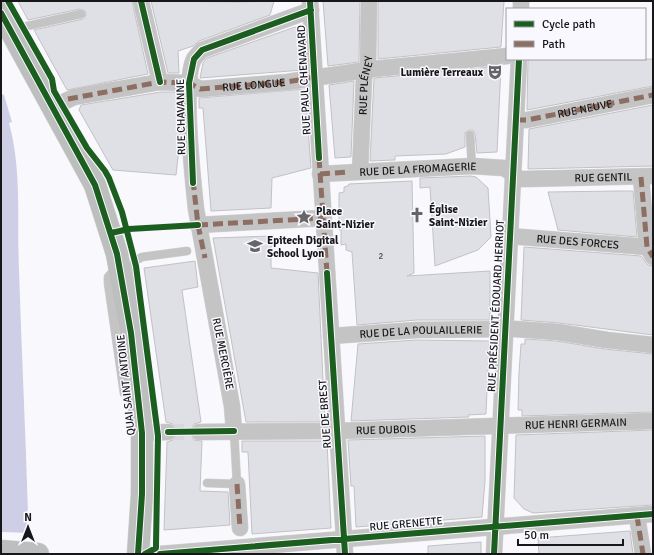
<svg xmlns="http://www.w3.org/2000/svg" width="654" height="555" font-family="Signika,sans-serif">
<style>
.water{fill:#cecfe6}
.pier{fill:#f9f9fd}
.building{fill:#dfdfe6;stroke:#c2c2c5}
.lines{fill:none;stroke-linecap:round;stroke-linejoin:round}
.street-tunnel{stroke:#d7d7db;stroke-width:16;stroke-dasharray:16 8;stroke-linecap:butt}
.lane-casing{stroke:#d6d6d8;stroke-width:9}
.street-casing{stroke:#d6d6d8;stroke-width:17}
.primary-casing{stroke:#d6d6d8;stroke-width:23}
.lane{stroke:#c4c4c5;stroke-width:8}
.street{stroke:#c4c4c5;stroke-width:16}
.primary{stroke:#bdbebe;stroke-width:22}
.quiet{stroke:#8d6e63;stroke-width:5;stroke-dasharray:10 5;stroke-linecap:butt}
.cycleway-casing{stroke:#f8f8fe;stroke-width:8}
.cycleway{stroke:#1b5e20;stroke-width:6}
.labels{text-anchor:middle;dominant-baseline:central;stroke-width:3;stroke-linejoin:round;paint-order:stroke}
.number-label{font-size:9px;fill:#4d4d51}
.poi-label{font-size:11px;font-weight:bold;fill:#171719;stroke:#f8f8fe;text-anchor:start}
.street-label{font-size:11px;fill:#171719;stroke:#f8f8fe}
</style>
<rect width="100%" height="100%" fill="#f9f9fd"/>
<path class="water" d="M 1,94 L 4,95 L 12,122 L 9,123 C 22,170 17,222 19,270 C 22,365 27,459 29,554 L 1,554 Z"/>
<path class="pier" d="M 1,532 L 30,533 L 31,554 L 1,554 Z"/>
<path class="building" d="M 18,1 L 132,1 L 148,74 L 67,90 L 34,30 L 83,19 L 86,15 L 85,11 L 80,9 L 28,20 Z
M 151,1 L 239,2 L 274,1 L 270,15 L 199,41 L 193,46 L 178,51 L 179,73 L 168,73 Z
M 323,1 L 360,1 L 359,62 L 328,66 Z
M 378,1 L 504,1 L 501,47 L 378,59 Z
M 295,27 L 300,30 L 304,62 L 303,70 L 200,78 L 203,63 L 207,58 Z
M 528,59 L 653,59 L 653,86 L 527,110 Z
M 501,66 L 497,152 L 477,153 L 475,134 L 473,130 L 469,130 L 465,133 L 465,147 L 446,154 L 395,156 L 395,160 L 370,161 L 374,78 Z
M 354,81 L 351,157 L 335,158 L 329,85 Z
M 305,89 L 311,168 L 272,178 L 271,208 L 211,211 L 203,108 L 199,108 L 199,98 Z
M 161,92 L 179,92 L 180,140 L 176,175 L 113,170 L 79,110 L 81,105 Z
M 653,105 L 653,166 L 528,169 L 529,129 Z
M 471,176 L 476,177 L 488,188 L 491,237 L 478,250 L 435,266 L 430,187 L 420,188 L 420,178 Z
M 412,181 L 414,273 L 407,276 L 490,271 L 490,320 L 417,320 L 357,325 L 352,252 L 346,250 L 346,244 L 341,245 L 341,230 L 339,230 L 339,193 L 344,192 L 344,187 L 348,186 L 349,184 Z
M 618,191 L 633,191 L 637,237 L 558,230 L 548,192 Z
M 271,236 L 271,268 L 318,273 L 325,422 L 246,422 L 213,238 Z
M 524,247 L 641,256 L 648,265 L 653,266 L 653,335 L 559,323 L 521,320 Z
M 195,261 L 198,287 L 182,290 L 201,422 L 194,424 L 190,432 L 194,440 L 202,441 L 200,491 L 228,492 L 230,525 L 164,530 L 167,442 L 173,440 L 177,431 L 173,424 L 166,422 L 144,268 Z
M 525,339 L 557,341 L 605,349 L 653,354 L 653,412 L 522,416 L 522,410 L 518,410 L 519,373 L 521,344 L 525,344 Z
M 416,340 L 489,341 L 486,414 L 468,415 L 469,417 L 351,421 L 358,344 Z
M 653,430 L 653,505 L 533,513 L 524,509 L 514,498 L 516,435 Z
M 485,436 L 485,481 L 482,517 L 356,527 L 354,486 L 351,486 L 348,440 Z
M 242,441 L 327,441 L 331,528 L 252,534 L 248,452 L 242,452 Z
M 630,531 L 633,554 L 539,554 L 538,538 Z
M 481,542 L 481,554 L 428,554 L 428,546 Z"/>
<g class="lines">
<path class="street-tunnel" d="M 168,432 L 199,432"/>
<g class="lane-casing">
<path id="lane" d="M 13,32 L 23,27 L 81,14
M 470,135 L 472,166
M 116,268 L 108,277 L 108,283 L 124,393
M 136,301 L 132,268 L 135,261 L 142,257 L 187,251
M 207,483 L 237,484 L 234,431"/>
</g>
<g class="street-casing">
<g id="street">
<path d="M 141,1 L 160,82"/>
<path d="M 310,1 L 345,554"/>
<path d="M 521,9 L 521,1"/>
<path d="M 53,107 L 74,97 L 160,82 L 189,83 L 200,89 L 287,82 L 373,69 L 507,56"/>
<path d="M 516,120 L 527,120 L 653,95"/>
<path id="s1" d="M 360,171 L 364,78 L 368,64 L 369,1"/>
<path id="s2" d="M 320,174 L 472,166 L 504,168 L 520,179 L 525,179 L 653,176"/>
<path d="M 641,177 L 647,247 L 653,257"/>
<path d="M 198,225 L 323,218"/>
<path id="s3" d="M 509,236 L 647,247"/>
<path id="s4" d="M 331,336 L 417,330 L 515,329 L 558,332 L 607,340 L 653,345"/>
<path d="M 234,431 L 232,406 L 196,209 C 193,181 182,81 194,59 C 196,56 199,53 202,50 L 311,10"/>
<path id="s5" d="M 199,432 L 336,431 L 653,421"/>
<path d="M 142,433 L 168,432"/>
<path d="M 237,484 L 240,528"/>
<path d="M 637,516 L 643,554"/>
<path d="M 160,554 L 653,514"/>
<path d="M 494,554 L 519,59"/>
</g>
</g>
<g class="primary-casing">
<path id="primary" d="M 1,13 L 95,185 L 117,254 L 131,333 L 142,433 L 142,494 L 138,554
M 1,551 L 38,554"/>
</g>
<use href="#lane" class="lane"/>
<use href="#street" class="street"/>
<use href="#primary" class="primary"/>
<g class="quiet">
<path id="s6" d="M 68,99 L 160,82 L 189,83 L 200,89 L 287,82 L 314,77"/>
<path id="s7" d="M 516,120 L 527,120 L 653,95"/>
<path d="M 319,158 L 327,273"/>
<path d="M 320,174 L 347,172"/>
<path d="M 641,177 L 647,247 L 653,257"/>
<path d="M 193,180 L 198,225 L 205,258"/>
<path d="M 198,225 L 323,218"/>
<path d="M 237,484 L 240,528"/>
<path d="M 637,516 L 643,554"/>
</g>
<g class="cycleway-casing">
<path id="cycleway" d="M 8,1 L 52,79 L 54,91 L 87,148 L 105,171 L 109,178 L 122,212 L 136,266 L 158,436 L 156,544 L 156,548 L 145,554
M 141,1 L 160,82
M 310,1 L 319,158
M 1,13 L 95,185 L 117,254 L 131,333 L 142,433 L 142,494 L 138,554
M 193,183 L 189,83 L 194,59 L 202,50 L 311,10
M 111,233 L 129,229 L 198,225
M 327,273 L 345,554
M 168,432 L 234,431
M 160,554 L 653,514
M 494,554 L 519,59"/>
</g>
<use href="#cycleway" class="cycleway"/>
</g>
<defs>
<g id="theatre-bare" transform="scale(1.2)"><path d="M-5-5.5Q0-4 5-5.5V0Q5 5 0 6Q-5 5-5 0ZM-3.3-2.5H-1v1.5H-3.3ZM1-2.5H3.3v1.5H1ZM-2.8 1Q0 5.5 2.8 1Z" fill="#666669" stroke="#f8f8fe" stroke-width="2.5" paint-order="stroke"/></g>
<g id="church-bare" transform="scale(1.2)"><path d="M-1.2-6h2.4v3.5h3.3v2.4h-3.3V6h-2.4V-.1h-3.3v-2.4h3.3Z" fill="#666669" stroke="#f8f8fe" stroke-width="2.5" paint-order="stroke"/></g>
<g id="sight-bare" transform="scale(1.2)"><path d="M0-6L1.8-2.2L6-1.7L2.9 1.2L3.7 5.4L0 3.3L-3.7 5.4L-2.9 1.2L-6-1.7L-1.8-2.2Z" fill="#666669" stroke="#f8f8fe" stroke-width="2.5" paint-order="stroke"/></g>
<g id="university-bare" transform="scale(1.2)"><path d="M0-5L7-2L0 1L-7-2ZM-4 1L0 2.5L4 1V4Q0 6-4 4Z" fill="#666669" stroke="#f8f8fe" stroke-width="2.5" paint-order="stroke"/></g>
</defs>
<g fill-rule="evenodd">
<use href="#theatre-bare" x="495" y="72"/>
<use href="#church-bare" x="417" y="215"/>
<use href="#sight-bare" x="304" y="217"/>
<use href="#university-bare" x="255" y="246"/>
</g>
<g class="labels">
<g class="number-label">
<text x="381" y="256">2</text>
</g>
<g class="poi-label">
<text x="483" y="72" text-anchor="end">Lumière Terreaux</text>
<text x="429" y="209">Église<tspan x="429" dy="13">Saint-Nizier</tspan></text>
<text x="316" y="211">Place<tspan x="316" dy="13">Saint-Nizier</tspan></text>
<text x="267" y="240">Epitech Digital<tspan x="267" dy="13">School Lyon</tspan></text>
</g>
<g class="street-label">
<text transform="translate(304 80) rotate(-93)">RUE PAUL CHENAVARD</text>
<text stroke="none"><textPath href="#s6" startOffset="189">RUE LONGUE</textPath></text>
<text stroke="none"><textPath href="#s1" startOffset="86">RUE PLÉNEY</textPath></text>
<text stroke="none"><textPath href="#s7" startOffset="70">RUE NEUVE</textPath></text>
<text transform="translate(181 117) rotate(-91)">RUE CHAVANNE</text>
<text stroke="none"><textPath href="#s2" startOffset="98">RUE DE LA FROMAGERIE</textPath></text>
<text stroke="none"><textPath href="#s2" startOffset="287">RUE GENTIL</textPath></text>
<text stroke="none"><textPath href="#s3" startOffset="69">RUE DES FORCES</textPath></text>
<text transform="translate(496 306) rotate(-87)">RUE PRÉSIDENT ÉDOUARD HERRIOT</text>
<text stroke="none"><textPath href="#s4" startOffset="90">RUE DE LA POULAILLERIE</textPath></text>
<text transform="translate(223 354) rotate(79)">RUE MERCIÈRE</text>
<text transform="translate(126 385) rotate(-96)">QUAI SAINT ANTOINE</text>
<text transform="translate(325 414) rotate(-94)">RUE DE BREST</text>
<text stroke="none"><textPath href="#s5" startOffset="377">RUE HENRI GERMAIN</textPath></text>
<text stroke="none"><textPath href="#s5" startOffset="187">RUE DUBOIS</textPath></text>
<text transform="translate(406 524) rotate(-5)">RUE GRENETTE</text>
</g>
</g>
<rect width="654" height="555" fill="none" stroke="#171719" stroke-width="4"/>
<rect x="506" y="8" width="140" height="52" fill="#f8f8fe" stroke="#9e9ea2"/>
<rect x="514" y="21" width="20" height="6" fill="#1b5e20" stroke="#9e9ea2"/>
<text x="542" y="28" font-size="12" fill="#171719">Cycle path</text>
<rect x="514" y="41" width="20" height="6" fill="#8d6e63" stroke="#9e9ea2"/>
<text x="542" y="48" font-size="12" fill="#171719">Path</text>
<g transform="translate(28 527)" stroke="#f8f8fe" stroke-width="3" paint-order="stroke">
<path d="M0-3L7 15L0 10L-7 15Z" fill="#171719"/>
<text y="-6" font-size="11" font-weight="bold" text-anchor="middle" fill="#171719">N</text>
</g>
<path d="M518 539v6h105v-6" fill="none" stroke="#171719" stroke-width="2"/>
<text x="524" y="539" font-size="12" fill="#171719" stroke="#f8f8fe" stroke-width="3" paint-order="stroke">50 m</text>
</svg>
